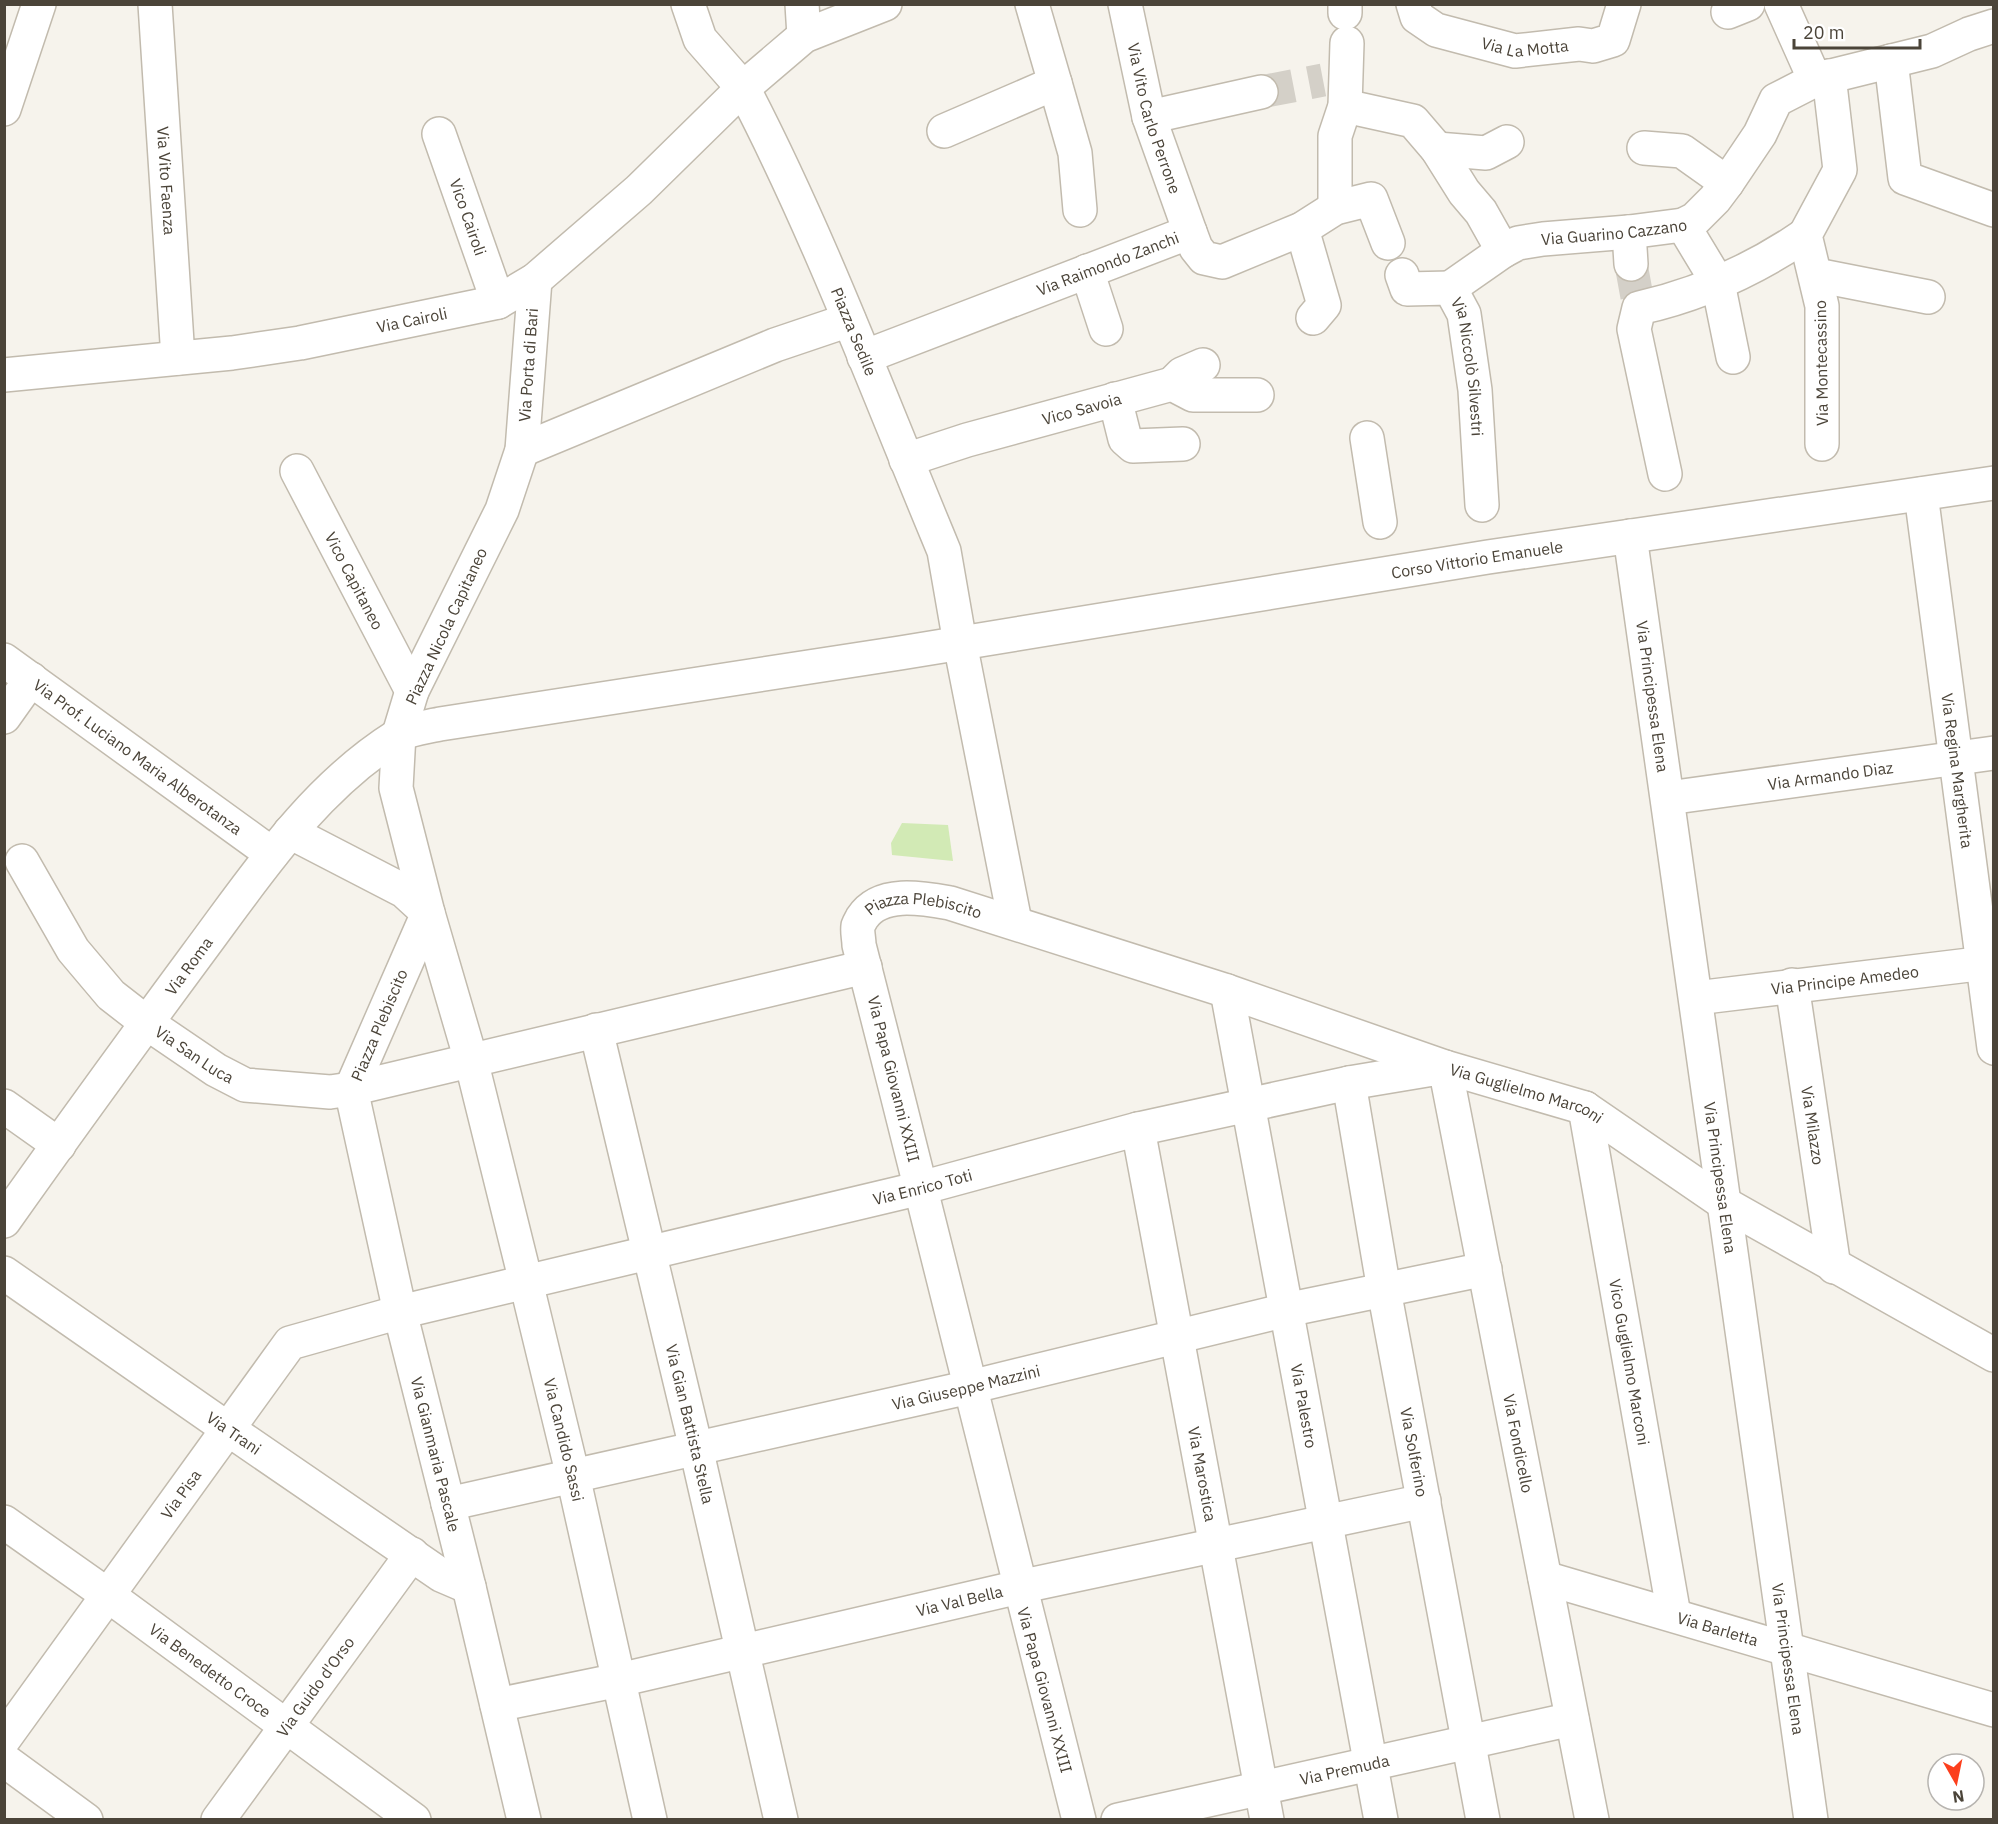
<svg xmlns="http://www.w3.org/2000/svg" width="1998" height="1824" font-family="'IBM Plex Sans',sans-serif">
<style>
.green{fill:#d2eab5}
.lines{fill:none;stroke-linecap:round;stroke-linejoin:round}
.pedestrian-tunnel{stroke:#d4d0c8;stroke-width:33;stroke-dasharray:33 16;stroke-linecap:butt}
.pedestrian-casing{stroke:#c2bbae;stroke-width:36}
.minor-casing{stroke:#c2bbae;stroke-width:36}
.tertiary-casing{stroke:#c2bbae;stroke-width:36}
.pedestrian{stroke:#fff;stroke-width:33}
.minor{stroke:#fff;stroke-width:33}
.tertiary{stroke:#fff;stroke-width:33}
.labels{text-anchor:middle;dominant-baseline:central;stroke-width:6;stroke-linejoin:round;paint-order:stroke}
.street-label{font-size:16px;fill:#4b4439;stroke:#fff}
</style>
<rect width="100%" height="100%" fill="#f6f3ec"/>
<path class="green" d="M 902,823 L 948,825 L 953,861 L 892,855 L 891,843 Z"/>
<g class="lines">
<path class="pedestrian-tunnel" d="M 1261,92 L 1323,80
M 1631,264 L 1639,308"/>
<g class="pedestrian-casing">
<g id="pedestrian">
<path d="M 802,4 L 804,36"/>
<path id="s1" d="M 1125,4 L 1149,117 L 1190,232"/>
<path id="s2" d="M 1413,4 L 1417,17 L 1436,30 L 1515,51 L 1579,44 L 1593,46 L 1613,40 L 1624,4"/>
<path d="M 1781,4 L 1815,80"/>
<path d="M 1728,12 L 1748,4"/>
<path d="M 1345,13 L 1345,4"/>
<path d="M 1891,61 L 1905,178 L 1994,210"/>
<path d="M 1055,83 L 1075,153 L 1080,210"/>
<path id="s3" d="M 1345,106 L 1413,121 L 1437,149 L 1464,192 L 1481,212 L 1503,251 L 1518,243 L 1543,239 L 1629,232 L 1683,225 L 1695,219 L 1715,199 L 1727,183 L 1760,134 L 1776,100 L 1815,80 L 1932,51 L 1969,34 L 1994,26"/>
<path d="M 1149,117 L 1261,92"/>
<path d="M 944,131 L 1055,83 L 1032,4"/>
<path id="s4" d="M 439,134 L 498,302"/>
<path d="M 1644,148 L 1682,151 L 1727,183"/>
<path d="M 1437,149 L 1486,153 L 1507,142"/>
<path d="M 1335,208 L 1335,136 L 1345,106 L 1347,43"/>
<path d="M 1683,225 L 1718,283 L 1733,357"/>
<path d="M 1302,229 L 1324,305 L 1313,318"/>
<path d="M 1629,232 L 1631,264"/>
<path d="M 1087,271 L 1106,329"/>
<path id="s5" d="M 1402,275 L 1407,289 L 1450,288 L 1464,314 L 1475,390 L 1482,505"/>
<path d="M 1816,275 L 1928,297"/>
<path d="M 1450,288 L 1503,251"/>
<path id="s6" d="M 864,357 L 1190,232 L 1196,248 L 1204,258 L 1222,262 L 1302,229 L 1335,208 L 1371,199 L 1388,243"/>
<path d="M 1172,384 L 1182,374 L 1203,365"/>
<path d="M 1115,399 L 1125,439 L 1133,446 L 1183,444"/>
<path d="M 1367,438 L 1380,522"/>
<path d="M 1822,444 L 1822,306 L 1805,235 L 1840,170 L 1829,76"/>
<path id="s7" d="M 906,460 L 967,440 L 1172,384 L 1193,395 L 1257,395"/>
<path d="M 1665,474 L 1634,329 L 1639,308 C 1698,295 1755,269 1805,235"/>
<path d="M 22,861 L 73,950 L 111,995 L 147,1023"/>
</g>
</g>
<g class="minor-casing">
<g id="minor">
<path id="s8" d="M 155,4 L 178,358"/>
<path d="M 688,4 L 700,39 L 743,88 L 804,36 L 885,4"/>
<path d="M 4,109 L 39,4"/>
<path id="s9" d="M 535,280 L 522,450 L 502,510 L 412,691 L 399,734 L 396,788 L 428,913 L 471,1060 L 526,1282 L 573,1476 L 650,1820"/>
<path d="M 522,450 L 775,345 L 849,320"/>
<path id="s10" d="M 297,471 L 412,691"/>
<path id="s11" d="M 1921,494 L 1994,1048"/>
<path id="s12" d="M 1630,536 L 1811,1820"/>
<path d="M 960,643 L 1015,922"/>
<path id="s13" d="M 4,660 L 272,854"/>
<path d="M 4,717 L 31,679"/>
<path id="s14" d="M 1668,798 L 1994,753"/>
<path d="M 290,832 L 404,891 L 428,913 L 351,1089"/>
<path id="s15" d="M 1792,985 L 1834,1267"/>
<path id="s16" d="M 1227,991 L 1381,1820"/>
<path id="s17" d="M 1696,998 L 1994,962"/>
<path id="s18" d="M 147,1023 L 216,1070 L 245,1085 L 330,1092 L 351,1089 L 865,967"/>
<path id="s19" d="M 596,1030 L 696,1448 L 781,1820"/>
<path id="s20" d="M 1349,1083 L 1384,1290 L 1483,1820"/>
<path id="s21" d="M 351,1089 L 400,1312 L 469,1587 L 524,1820"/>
<path d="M 4,1106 L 59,1145"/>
<path id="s22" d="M 1585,1108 L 1674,1615"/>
<path id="s23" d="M 1138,1129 L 1267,1820"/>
<path id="s24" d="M 4,1273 L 228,1429 L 441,1575 L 469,1587"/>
<path id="s25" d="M 448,1504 L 970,1387 L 1286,1310 L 1485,1269"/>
<path id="s26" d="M 4,1522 L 109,1596 L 414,1820"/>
<path id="s27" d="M 1545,1578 L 1994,1710"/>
<path id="s28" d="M 497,1705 L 619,1680 L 1019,1587 L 1424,1501"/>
<path id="s29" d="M 4,1739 L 290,1343 L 400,1312 L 921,1188 L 1138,1129 L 1349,1083 L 1445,1067 L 1592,1820"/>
<path d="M 4,1760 L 86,1820"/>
<path id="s30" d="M 218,1820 L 412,1554"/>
<path id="s31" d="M 1079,1820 C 1004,1528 934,1236 859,945 C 859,939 857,932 858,926 C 859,923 861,920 862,918 C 880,890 922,898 950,903 L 1227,991 L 1445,1067 L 1585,1108 L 1725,1204 L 1994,1355"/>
<path id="s32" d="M 1118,1820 L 1572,1719"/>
</g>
</g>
<g class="tertiary-casing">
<g id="tertiary">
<path id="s33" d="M 4,375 L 232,353 L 300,343 L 498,302 L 535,280 L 639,190 L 743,88 C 818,232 875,385 937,534 L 944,551 L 960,643"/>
<path id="s34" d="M 4,1221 C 67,1132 131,1044 196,956 C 255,877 311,790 397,736 C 408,729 427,727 440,724 L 900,653 L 1488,557 L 1994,483"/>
</g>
</g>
<use href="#pedestrian" class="pedestrian"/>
<use href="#minor" class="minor"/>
<use href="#tertiary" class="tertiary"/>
</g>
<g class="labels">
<g class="street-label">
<text stroke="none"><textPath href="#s2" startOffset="128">Via La Motta</textPath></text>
<text stroke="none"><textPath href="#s1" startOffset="118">Via Vito Carlo Perrone</textPath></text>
<text stroke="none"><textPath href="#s8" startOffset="177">Via Vito Faenza</textPath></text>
<text stroke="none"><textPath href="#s4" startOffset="88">Vico Cairoli</textPath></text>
<text stroke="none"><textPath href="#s3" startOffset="342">Via Guarino Cazzano</textPath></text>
<text stroke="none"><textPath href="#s6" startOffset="261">Via Raimondo Zanchi</textPath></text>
<text stroke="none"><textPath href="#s33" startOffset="412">Via Cairoli</textPath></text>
<text stroke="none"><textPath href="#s33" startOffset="1094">Piazza Sedile</textPath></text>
<text transform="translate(1821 363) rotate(-91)">Via Montecassino</text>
<text transform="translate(528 365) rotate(-86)">Via Porta di Bari</text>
<text stroke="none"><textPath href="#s5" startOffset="140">Via Niccolò Silvestri</textPath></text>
<text stroke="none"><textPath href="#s7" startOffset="183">Vico Savoia</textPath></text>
<text stroke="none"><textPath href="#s34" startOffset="1722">Corso Vittorio Emanuele</textPath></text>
<text stroke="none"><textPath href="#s10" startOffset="124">Vico Capitaneo</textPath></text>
<text transform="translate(446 626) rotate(-65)">Piazza Nicola Capitaneo</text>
<text stroke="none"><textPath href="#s12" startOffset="162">Via Principessa Elena</textPath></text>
<text stroke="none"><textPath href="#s13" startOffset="165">Via Prof. Luciano Maria Alberotanza</textPath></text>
<text stroke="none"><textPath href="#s11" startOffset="279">Via Regina Margherita</textPath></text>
<text stroke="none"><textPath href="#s14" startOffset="164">Via Armando Diaz</textPath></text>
<text stroke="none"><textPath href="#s31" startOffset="998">Piazza Plebiscito</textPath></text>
<text stroke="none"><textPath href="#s34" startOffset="315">Via Roma</textPath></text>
<text stroke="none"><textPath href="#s17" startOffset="150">Via Principe Amedeo</textPath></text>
<text transform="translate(379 1025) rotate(-67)">Piazza Plebiscito</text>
<text stroke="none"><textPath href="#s18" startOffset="57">Via San Luca</textPath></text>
<text transform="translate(894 1079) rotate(76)">Via Papa Giovanni XXIII</text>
<text stroke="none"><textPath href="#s31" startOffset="1632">Via Guglielmo Marconi</textPath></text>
<text stroke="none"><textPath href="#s15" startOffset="142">Via Milazzo</textPath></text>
<text stroke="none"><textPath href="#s12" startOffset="648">Via Principessa Elena</textPath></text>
<text stroke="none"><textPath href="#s29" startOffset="1140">Via Enrico Toti</textPath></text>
<text stroke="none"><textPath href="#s22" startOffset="258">Vico Guglielmo Marconi</textPath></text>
<text stroke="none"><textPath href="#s25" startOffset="531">Via Giuseppe Mazzini</textPath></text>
<text stroke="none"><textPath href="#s16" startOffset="422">Via Palestro</textPath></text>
<text stroke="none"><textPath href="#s19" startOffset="405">Via Gian Battista Stella</textPath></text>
<text stroke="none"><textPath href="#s24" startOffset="280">Via Trani</textPath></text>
<text stroke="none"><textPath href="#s9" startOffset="1208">Via Candido Sassi</textPath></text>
<text stroke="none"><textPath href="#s29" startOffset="2060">Via Fondicello</textPath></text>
<text stroke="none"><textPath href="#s20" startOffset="375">Via Solferino</textPath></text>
<text stroke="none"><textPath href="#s21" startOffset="375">Via Gianmaria Pascale</textPath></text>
<text stroke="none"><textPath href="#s23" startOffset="351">Via Marostica</textPath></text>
<text stroke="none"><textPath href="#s29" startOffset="302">Via Pisa</textPath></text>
<text stroke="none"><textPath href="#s28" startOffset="474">Via Val Bella</textPath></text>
<text stroke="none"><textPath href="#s27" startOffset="180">Via Barletta</textPath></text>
<text stroke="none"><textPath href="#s12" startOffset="1134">Via Principessa Elena</textPath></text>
<text stroke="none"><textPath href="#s26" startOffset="254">Via Benedetto Croce</textPath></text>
<text stroke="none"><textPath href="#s30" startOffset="165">Via Guido d'Orso</textPath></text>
<text transform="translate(1045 1690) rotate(75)">Via Papa Giovanni XXIII</text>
<text stroke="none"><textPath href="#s32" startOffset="232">Via Premuda</textPath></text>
</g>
</g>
<rect width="1998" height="1824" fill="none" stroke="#4b4439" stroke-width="12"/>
<g transform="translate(1956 1782) rotate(171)"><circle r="28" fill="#ffffff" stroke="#b7b4b0" stroke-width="1.5"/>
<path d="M0-4.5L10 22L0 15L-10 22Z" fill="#fc3f1d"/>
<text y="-9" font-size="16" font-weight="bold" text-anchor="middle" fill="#4b4439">N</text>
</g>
<path d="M1794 39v9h126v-9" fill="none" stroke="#4b4439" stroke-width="3"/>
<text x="1803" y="39" font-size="18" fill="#4b4439" stroke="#ffffff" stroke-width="4.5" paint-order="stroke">20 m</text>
</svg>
